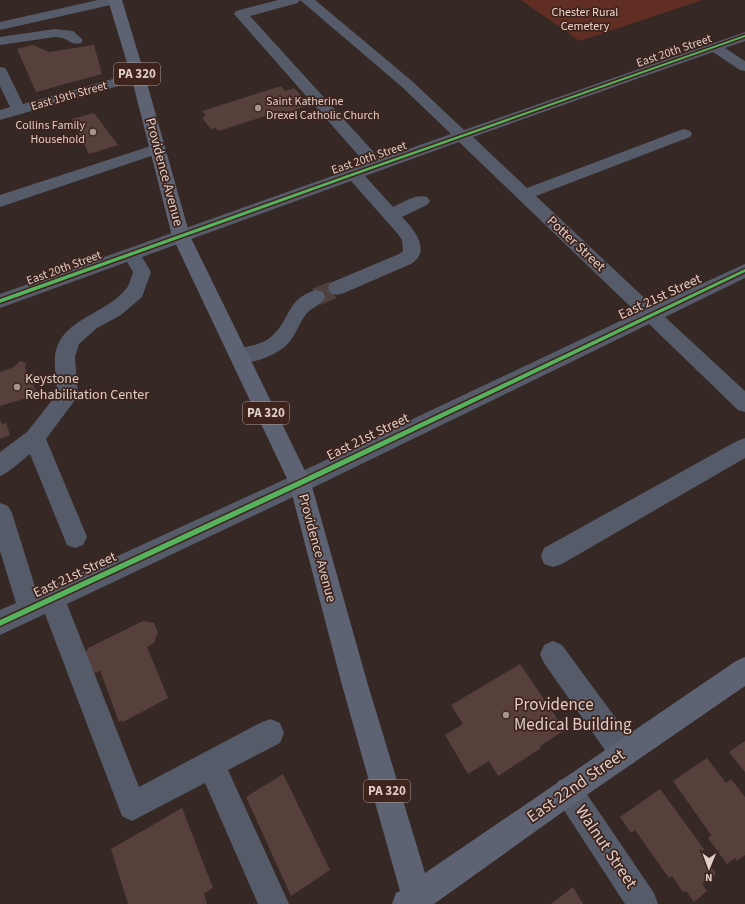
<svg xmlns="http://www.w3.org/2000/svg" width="745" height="904" font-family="'Source Sans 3',sans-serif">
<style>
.green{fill:#602e22}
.building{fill:#57403b}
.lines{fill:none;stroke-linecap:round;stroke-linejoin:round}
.minor-tunnel{stroke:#4f413d;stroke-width:18;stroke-dasharray:18 9;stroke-linecap:butt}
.minor{fill:#555b69;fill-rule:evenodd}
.major{fill:#5e6373;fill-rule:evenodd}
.cycleway-casing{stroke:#3e241d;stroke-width:3}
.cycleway{fill:#56b35d;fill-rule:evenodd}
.poi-dot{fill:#a4938f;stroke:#3e241d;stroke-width:1.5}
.labels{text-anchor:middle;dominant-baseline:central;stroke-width:3.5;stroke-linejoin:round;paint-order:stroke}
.far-park-label{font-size:12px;fill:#f0d5ce;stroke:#3e241d}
.far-street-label{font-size:12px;fill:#dfcdc8;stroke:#3e241d}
.far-poi-label{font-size:12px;fill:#dfcdc8;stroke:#3e241d;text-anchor:start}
.shield{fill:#3e241d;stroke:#af9a95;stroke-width:1}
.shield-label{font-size:13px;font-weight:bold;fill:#dfcdc8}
.street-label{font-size:14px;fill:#dfcdc8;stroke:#3e241d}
.poi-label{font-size:14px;fill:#dfcdc8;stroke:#3e241d;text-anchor:start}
.near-poi-label{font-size:17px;fill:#dfcdc8;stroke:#3e241d;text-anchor:start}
.near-street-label{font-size:17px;fill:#dfcdc8;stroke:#3e241d}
</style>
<rect width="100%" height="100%" fill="#362825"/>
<path class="green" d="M 521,0 L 702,0 L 580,41 Z"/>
<path class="building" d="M 33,45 L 49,52 L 94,45 L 102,74 L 36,92 L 17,49 Z
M 281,86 L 285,91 L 294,88 L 310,105 L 286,113 L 284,110 L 219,131 L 216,128 L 211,129 L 202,118 L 206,116 L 202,111 Z
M 94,113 L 118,145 L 89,154 L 72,119 Z
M 20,361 L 26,363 L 25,367 L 29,381 L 32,380 L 36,393 L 32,394 L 33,396 L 0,406 L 0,372 L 14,367 Z
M 0,420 L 2,424 L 6,423 L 10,435 L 0,439 Z
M 143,621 L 154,623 L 158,632 L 154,643 L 147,647 L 168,698 L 123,722 L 122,720 L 119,722 L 100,670 L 96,673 L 85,670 L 82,660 L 88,648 Z
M 520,664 L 565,730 L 540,746 L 541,748 L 498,776 L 489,761 L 468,774 L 445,735 L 463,724 L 451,705 Z
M 745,741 L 745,772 L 729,752 Z
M 707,758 L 726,783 L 731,779 L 745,797 L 745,855 L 737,861 L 735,858 L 727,864 L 708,838 L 711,835 L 673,781 Z
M 283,774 L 330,870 L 291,896 L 246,797 Z
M 660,789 L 704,849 L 701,852 L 716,874 L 702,884 L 707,891 L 694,902 L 686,891 L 683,892 L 672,876 L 669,878 L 635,830 L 631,833 L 620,817 Z
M 182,808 L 213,888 L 204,894 L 207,904 L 128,904 L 111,849 Z
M 573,887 L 583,904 L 551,904 Z"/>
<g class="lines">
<path class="minor-tunnel" d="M 316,297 L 337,288"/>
<path class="minor" d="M 98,0 L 122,0 L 120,3 L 115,4 L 0,30 L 0,22 Z
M 278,0 L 300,0 L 298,3 L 250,16 L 380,159 L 451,134 L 402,87 L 300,0 L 315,0 L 412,81 L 464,130 L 745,32 L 745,41 L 725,48 L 745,61 L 745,71 L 740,70 L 713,52 L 473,137 L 527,188 L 678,131 L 684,129 L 690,131 L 692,134 L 690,137 L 536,196 L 653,306 L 745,264 L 745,278 L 665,317 L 745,391 L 745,412 L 738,410 L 649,324 L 308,490 L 67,604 L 139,787 L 260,723 L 270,719 L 280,723 L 284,733 L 280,743 L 228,770 L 289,904 L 258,904 L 205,783 L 132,821 L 122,816 L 45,614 L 0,635 L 0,610 L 16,603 L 0,551 L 0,503 L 8,506 L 12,513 L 37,593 L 292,476 L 637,313 L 459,142 L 365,176 L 393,207 C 404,202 415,194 427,197 L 430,201 L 427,205 L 402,217 C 414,229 432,251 411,264 L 344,293 L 337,295 L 330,293 L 328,288 L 330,283 L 399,254 L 403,251 L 402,240 L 397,233 L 351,181 L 142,257 L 151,272 L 142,297 L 121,315 L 97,328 L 79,344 L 75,357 L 78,396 L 46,439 L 87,537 L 83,545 L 75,548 L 67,545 L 30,454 C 21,461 9,473 0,476 L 0,452 L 27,432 L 57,394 C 57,382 54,369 55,357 C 59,319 105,315 126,289 C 130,285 131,277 133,272 L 127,262 L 0,308 L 0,294 L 366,164 L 234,14 L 236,11 Z
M 55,29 L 73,31 L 83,40 L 81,43 C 69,46 69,37 55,37 L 0,45 L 0,37 Z
M 0,67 L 5,68 L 7,71 L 23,104 L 138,72 L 143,73 L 145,76 L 143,79 L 0,120 L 0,110 L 10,107 L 0,86 Z
M 157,144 L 163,146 L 165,149 L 163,152 L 0,207 L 0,195 Z
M 316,290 L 323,292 L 325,297 C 321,305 313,307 307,313 C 300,321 297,332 291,340 C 281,355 248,367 232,361 L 229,356 L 232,351 C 246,346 261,346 272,336 C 291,319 286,299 316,290 Z
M 745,438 L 745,458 L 562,564 L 553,567 L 544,564 L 541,556 L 544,548 L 737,441 Z
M 553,641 L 562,645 L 634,743 L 638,753 L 634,763 L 624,767 L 614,763 L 544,663 L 540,654 L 544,645 Z
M 568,777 L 578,781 L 654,893 L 658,904 L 625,904 L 558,801 L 554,791 L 558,781 Z"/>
<path class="major" d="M 108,0 L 122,0 L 145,76 L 190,236 L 311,483 L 368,685 L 425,873 L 736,661 L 745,657 L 745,686 L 578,801 L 434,904 L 392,904 L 396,893 L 400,891 L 342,685 L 289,483 L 172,236 L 131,76 Z"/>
<g class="cycleway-casing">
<path id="cycleway" d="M 745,35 L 745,37 L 355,175 L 0,303 L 0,299 L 353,173 Z
M 745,269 L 745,272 L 302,485 L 0,626 L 0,620 L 298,481 Z"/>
</g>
<use href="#cycleway" class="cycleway"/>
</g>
<g class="poi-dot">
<circle cx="258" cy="108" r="4"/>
<circle cx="93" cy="132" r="4"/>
<circle cx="17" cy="387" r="4"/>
<circle cx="506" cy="715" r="4"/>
</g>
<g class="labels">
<g class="far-park-label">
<text x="585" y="12">Chester Rural<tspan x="585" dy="14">Cemetery</tspan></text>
</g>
<g class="far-street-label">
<text transform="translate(674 51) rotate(-19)">East 20th Street</text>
<text transform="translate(69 96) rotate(-16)">East 19th Street</text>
<text transform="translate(369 158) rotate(-19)">East 20th Street</text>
<text transform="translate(64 268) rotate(-20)">East 20th Street</text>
</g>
<g class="far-poi-label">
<text x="266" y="101">Saint Katherine<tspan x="266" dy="14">Drexel Catholic Church</tspan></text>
<text x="85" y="125" text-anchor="end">Collins Family<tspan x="85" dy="14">Household</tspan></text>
</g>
<g class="shield">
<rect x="114" y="63" width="46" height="22" rx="3"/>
<rect x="243" y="402" width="46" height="22" rx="3"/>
<rect x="364" y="780" width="46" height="22" rx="3"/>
</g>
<g class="shield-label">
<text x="137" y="74">PA 320</text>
<text x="266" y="413">PA 320</text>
<text x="387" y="791">PA 320</text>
</g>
<g class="street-label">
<text transform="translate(164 172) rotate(75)">Providence Avenue</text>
<text transform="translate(576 244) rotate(43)">Potter Street</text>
<text transform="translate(660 297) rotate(-25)">East 21st Street</text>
<text transform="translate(368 437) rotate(-26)">East 21st Street</text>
<text transform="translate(317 548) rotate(75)">Providence Avenue</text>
<text transform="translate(75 575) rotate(-25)">East 21st Street</text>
</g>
<g class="poi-label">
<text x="25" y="379">Keystone<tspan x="25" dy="16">Rehabilitation Center</tspan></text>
</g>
<g class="near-poi-label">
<text x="514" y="705">Providence<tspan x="514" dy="20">Medical Building</tspan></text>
</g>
<g class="near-street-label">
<text transform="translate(576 786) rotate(-35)">East 22nd Street</text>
<text transform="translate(606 847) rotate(56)">Walnut Street</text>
</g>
</g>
<g transform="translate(709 868) rotate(181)" stroke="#3e241d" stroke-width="3" paint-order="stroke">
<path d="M0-3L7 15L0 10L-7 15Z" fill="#dfcdc8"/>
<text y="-6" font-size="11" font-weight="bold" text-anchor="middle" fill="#dfcdc8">N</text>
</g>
</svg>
